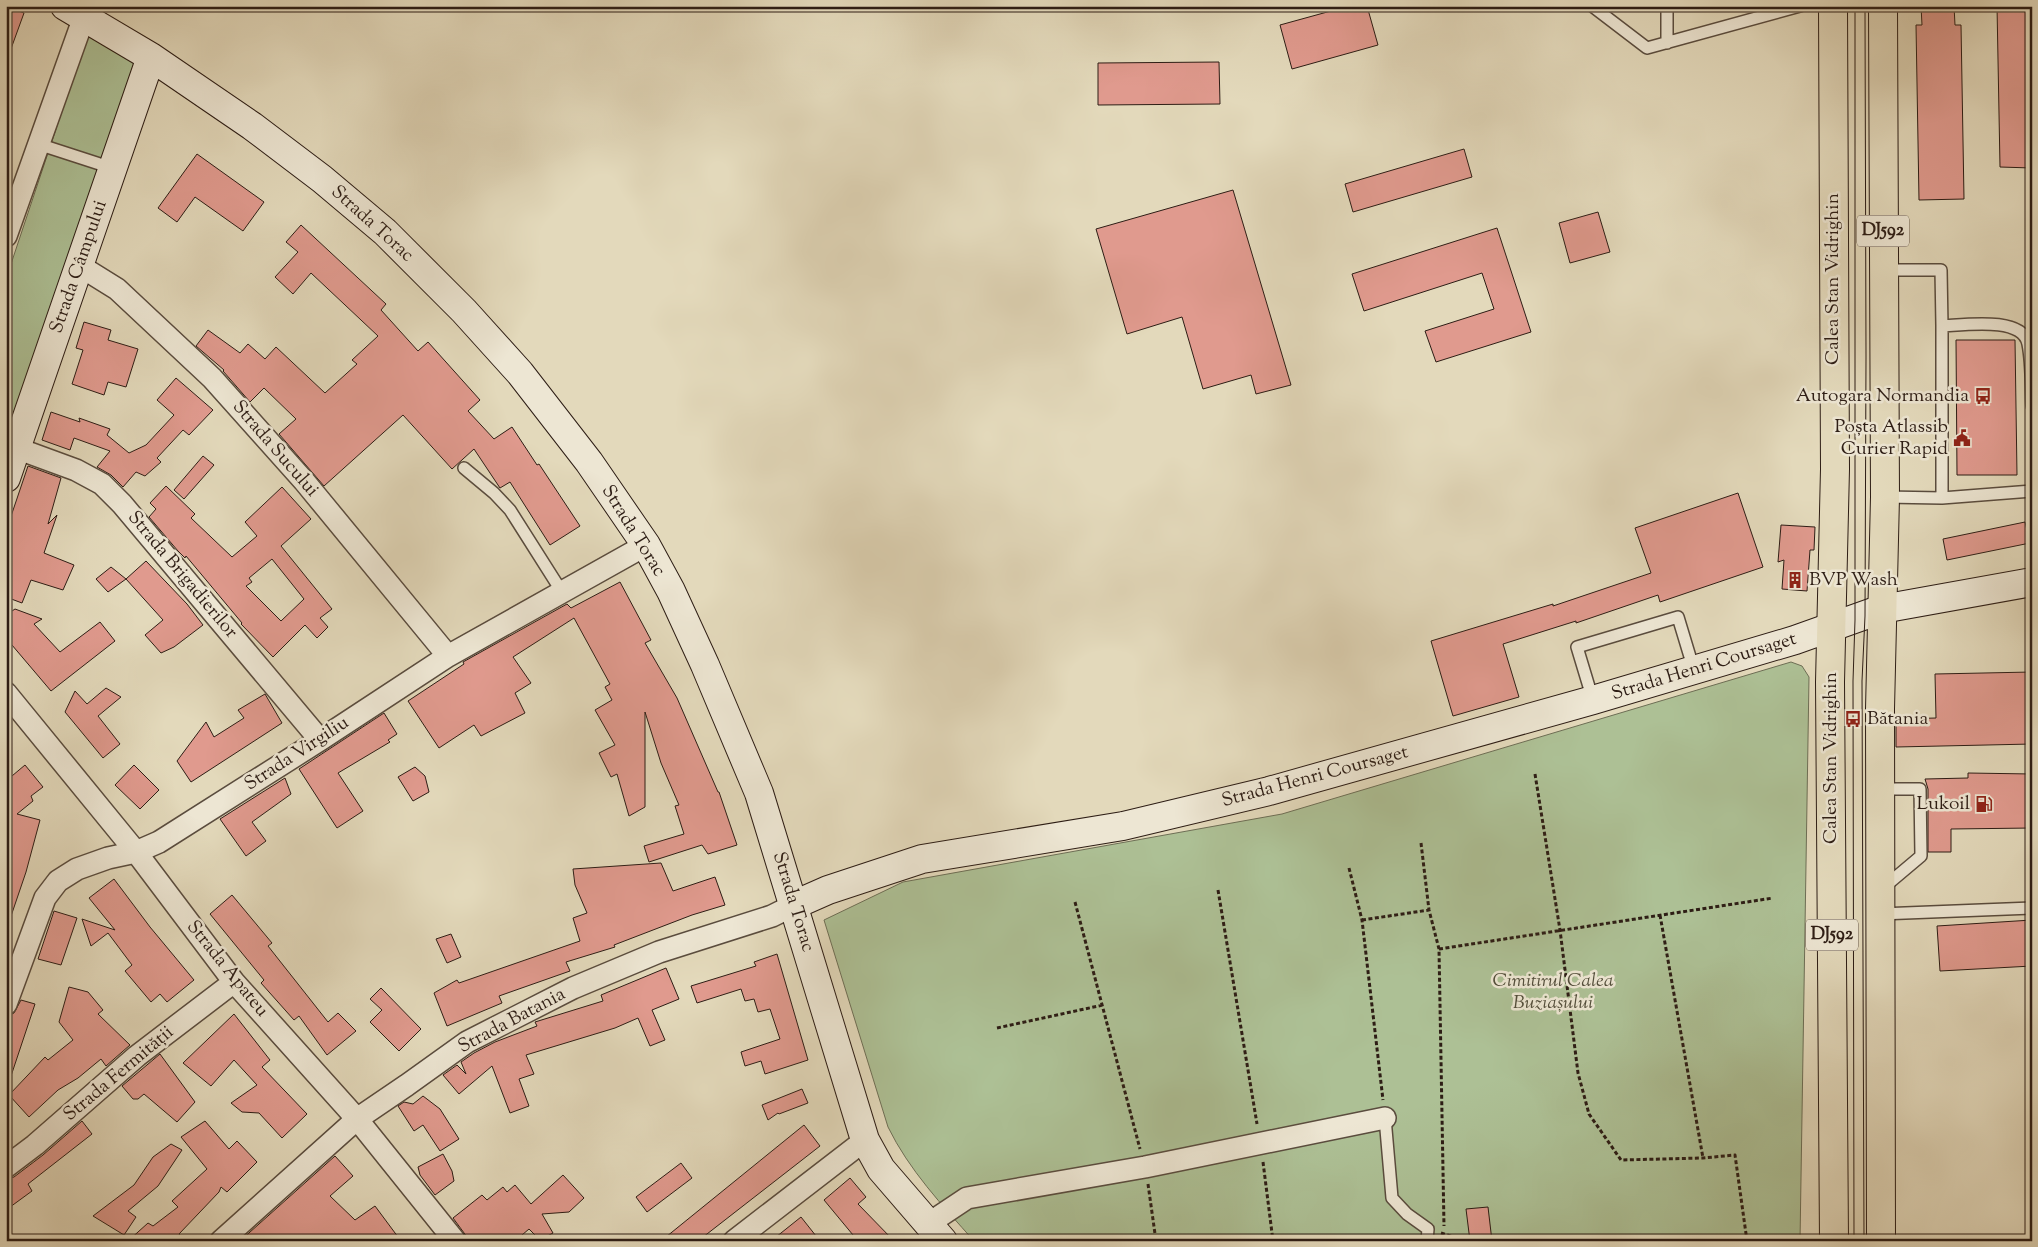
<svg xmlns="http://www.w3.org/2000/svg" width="2038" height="1247" font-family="'Sorts Mill Goudy',serif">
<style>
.green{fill:#adc095;stroke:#6d6e55}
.building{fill:#e09a8e;stroke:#2d1d15;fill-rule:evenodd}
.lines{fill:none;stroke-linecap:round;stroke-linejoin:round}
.lane-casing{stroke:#5a4c3e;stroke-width:14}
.street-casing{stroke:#5a4c3e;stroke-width:24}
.secondary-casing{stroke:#2d1d15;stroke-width:30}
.primary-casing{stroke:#2d1d15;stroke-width:30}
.path{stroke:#2d1d15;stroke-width:3;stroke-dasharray:4 2.5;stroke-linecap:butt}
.lane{stroke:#ede6d3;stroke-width:11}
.street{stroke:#ede6d3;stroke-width:21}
.secondary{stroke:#ede6d3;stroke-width:28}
.primary{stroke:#e3d9bb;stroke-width:28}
.tram{stroke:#2d1d15;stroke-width:1}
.labels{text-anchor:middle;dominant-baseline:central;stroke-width:5;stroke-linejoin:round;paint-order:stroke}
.shield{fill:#ede6d3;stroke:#67594e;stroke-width:1}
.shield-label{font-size:18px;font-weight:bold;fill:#2d1d15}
.street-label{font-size:19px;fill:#2d1d15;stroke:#ede6d3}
.poi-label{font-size:19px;fill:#2d1d15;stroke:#ede6d3;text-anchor:end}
.park-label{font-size:19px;font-style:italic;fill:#534e3b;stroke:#ede6d3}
</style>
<rect width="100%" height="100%" fill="#e3d9bb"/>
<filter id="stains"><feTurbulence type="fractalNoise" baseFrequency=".004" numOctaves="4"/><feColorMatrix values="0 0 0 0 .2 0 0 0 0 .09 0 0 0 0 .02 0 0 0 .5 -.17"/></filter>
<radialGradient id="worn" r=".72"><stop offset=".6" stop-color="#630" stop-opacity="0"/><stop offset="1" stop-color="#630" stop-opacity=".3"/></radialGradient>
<path class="green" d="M 88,33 L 138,60 L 6,439 L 6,279 Z
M 1791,662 L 1802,666 L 1809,677 L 1800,1241 L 974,1241 C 942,1205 909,1170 888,1127 L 824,920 L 903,882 L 1282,814 Z"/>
<path class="building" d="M 6,6 L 24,13 L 8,57 L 6,56 Z
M 1349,6 L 1367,6 L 1378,45 L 1292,69 L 1280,25 Z
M 1921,6 L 1954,6 L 1955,25 L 1961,25 L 1964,199 L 1919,200 L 1916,25 L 1922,25 Z
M 1997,6 L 2032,6 L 2032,168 L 2000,167 Z
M 1219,62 L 1220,104 L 1098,105 L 1098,63 Z
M 1464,149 L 1472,177 L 1353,212 L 1345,184 Z
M 197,154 L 264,202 L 243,231 L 195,197 L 177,222 L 158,208 Z
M 1233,190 L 1291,385 L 1256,394 L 1251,375 L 1203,389 L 1182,317 L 1127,334 L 1096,229 Z
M 1598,212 L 1610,252 L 1570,263 L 1559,223 Z
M 301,225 L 386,304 L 381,310 L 418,351 L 428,342 L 480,400 L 468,411 L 494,439 L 512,427 L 537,465 L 539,464 L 580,526 L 550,545 L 510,482 L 500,488 L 474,449 L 452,469 L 403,415 L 324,486 L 279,434 L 296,419 L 264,388 L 250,402 L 223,371 L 224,370 L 196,346 L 208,330 L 240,353 L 248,344 L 265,359 L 276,347 L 325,393 L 357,364 L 352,360 L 378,336 L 311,273 L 293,294 L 275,277 L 298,252 L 286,242 Z
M 1497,228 L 1531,332 L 1436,362 L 1425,331 L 1494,309 L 1482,273 L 1364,311 L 1352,274 Z
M 84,322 L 111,330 L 108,340 L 138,349 L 126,387 L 108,382 L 104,395 L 72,384 L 83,350 L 76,348 Z
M 1956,340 L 2015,340 L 2017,475 L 1957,475 Z
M 176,378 L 213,410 L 189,435 L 183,430 L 157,458 L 161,462 L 145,476 L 136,472 L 123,487 L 111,475 L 97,467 L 110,451 L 74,438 L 70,450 L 42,440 L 51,412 L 80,422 L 79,418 L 110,429 L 107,435 L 129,453 L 146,445 L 174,415 L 157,400 Z
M 203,456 L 214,465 L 184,499 L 174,490 Z
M 28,466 L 61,478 L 48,524 L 57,515 L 44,553 L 74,565 L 63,590 L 31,580 L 22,603 L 6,597 L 6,531 Z
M 166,486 L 195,514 L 191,518 L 232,557 L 257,536 L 245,522 L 282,487 L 311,519 L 281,546 L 332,609 L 320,618 L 328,627 L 317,638 L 305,625 L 273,657 L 241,624 L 242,623 L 186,556 L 185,558 L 178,551 L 149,517 L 156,509 L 150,503 ZM 272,559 L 304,599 L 281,621 L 246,586 L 252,582 L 249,578 Z
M 1738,493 L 1763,567 L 1660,602 L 1658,595 L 1576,623 L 1576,621 L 1503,644 L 1519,697 L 1453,716 L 1431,641 L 1553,604 L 1553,606 L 1651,573 L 1635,528 Z
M 2025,522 L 2030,543 L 1947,560 L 1943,539 Z
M 1781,525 L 1815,527 L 1814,550 L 1810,550 L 1807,591 L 1782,589 L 1784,560 L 1778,562 Z
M 146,561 L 187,604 L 203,625 L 174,647 L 161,653 L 145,635 L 163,620 L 126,579 Z
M 111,567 L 126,579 L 108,592 L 96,579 Z
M 620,582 L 651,640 L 645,643 L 677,698 L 718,792 L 719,792 L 737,845 L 708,854 L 702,845 L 649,862 L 644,846 L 684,834 L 675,806 L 679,805 L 661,763 L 645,712 L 645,807 L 629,816 L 617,774 L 611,777 L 599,753 L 615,745 L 595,710 L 612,700 L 605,687 L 610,684 L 574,618 L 513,657 L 531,683 L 515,693 L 525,713 L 481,736 L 474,725 L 439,748 L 408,701 L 464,664 L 463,662 L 567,604 L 571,608 Z
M 15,609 L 42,619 L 34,624 L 60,652 L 100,622 L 115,641 L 51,691 L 6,638 L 6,615 Z
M 2032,672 L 2032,744 L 1896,747 L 1896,719 L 1936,718 L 1935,674 Z
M 106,688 L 121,697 L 98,716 L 120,744 L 103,758 L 65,712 L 75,691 L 87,704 Z
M 265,694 L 282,723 L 191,782 L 177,761 L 206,722 L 214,737 L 244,718 L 238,710 Z
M 384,713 L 397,734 L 388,740 L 390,742 L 338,773 L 363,811 L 337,828 L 299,769 Z
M 25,765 L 43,787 L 31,796 L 33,801 L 17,814 L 40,820 L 26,872 L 9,922 L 6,921 L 6,781 Z
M 134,765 L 159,790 L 140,809 L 115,785 Z
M 415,767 L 425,776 L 429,792 L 413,801 L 398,777 Z
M 1968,773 L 2032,774 L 2032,828 L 1951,829 L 1951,852 L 1928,852 L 1928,789 L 1925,779 L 1968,778 Z
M 285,778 L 291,794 L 252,822 L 266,841 L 246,856 L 220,819 Z
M 661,863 L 673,891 L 715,877 L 725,905 L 692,915 L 614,945 L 615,947 L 566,962 L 570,971 L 499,996 L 502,1003 L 447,1026 L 434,993 L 457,980 L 459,983 L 580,941 L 573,918 L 587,913 L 575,885 L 573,869 Z
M 114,879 L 150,927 L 194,980 L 167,1002 L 160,994 L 151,1002 L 125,971 L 132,965 L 108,933 L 91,946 L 82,919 L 115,930 L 89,898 Z
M 232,895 L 272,943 L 268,946 L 328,1022 L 338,1013 L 356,1031 L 327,1055 L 299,1016 L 294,1020 L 261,983 L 264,980 L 210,914 Z
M 54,911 L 77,918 L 61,965 L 38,959 Z
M 2032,920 L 2032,966 L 1940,971 L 1937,926 Z
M 451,934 L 461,957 L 447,963 L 436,939 Z
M 777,954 L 808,1060 L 765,1074 L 761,1061 L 745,1066 L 741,1052 L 780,1039 L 770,1009 L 758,1012 L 754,999 L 745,1001 L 741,989 L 697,1003 L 691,986 L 756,966 L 754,962 Z
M 666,968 L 679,999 L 652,1010 L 665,1040 L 650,1046 L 638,1018 L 615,1028 L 526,1055 L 534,1074 L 519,1079 L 529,1106 L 510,1113 L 492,1066 L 459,1094 L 443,1075 L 457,1065 L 466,1074 L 461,1062 L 474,1053 L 495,1042 L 537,1026 L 535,1022 L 603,1001 L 601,995 Z
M 69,987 L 88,992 L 103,1010 L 98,1014 L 130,1045 L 106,1066 L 101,1059 L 78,1078 L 58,1090 L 29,1117 L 9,1095 L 45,1057 L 48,1060 L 73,1040 L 59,1022 Z
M 381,988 L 421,1029 L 399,1051 L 370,1022 L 382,1010 L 370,999 Z
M 21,1000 L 35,1004 L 9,1082 L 6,1081 L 6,1020 L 7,1016 L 14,1013 Z
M 234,1014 L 270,1060 L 262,1067 L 307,1114 L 282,1138 L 259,1113 L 242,1112 L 231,1103 L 257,1085 L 234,1060 L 211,1086 L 183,1063 Z
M 160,1054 L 195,1102 L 177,1122 L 144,1094 L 138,1099 L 133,1099 L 122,1086 Z
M 802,1089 L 808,1103 L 779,1114 L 778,1113 L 768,1120 L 762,1105 Z
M 423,1096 L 440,1109 L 459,1139 L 440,1151 L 423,1125 L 414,1131 L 398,1106 L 404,1102 L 413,1104 Z
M 82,1121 L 92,1134 L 28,1184 L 32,1191 L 6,1210 L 6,1179 L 14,1177 L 43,1155 Z
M 205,1121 L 229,1149 L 237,1141 L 257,1162 L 227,1192 L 221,1187 L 219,1192 L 179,1234 L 185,1241 L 128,1241 L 148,1223 L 153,1226 L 178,1207 L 172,1201 L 207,1169 L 181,1137 Z
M 804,1125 L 820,1146 L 698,1241 L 661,1241 Z
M 171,1144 L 182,1150 L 158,1186 L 128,1211 L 136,1217 L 124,1235 L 93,1216 L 134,1185 L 153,1157 Z
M 443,1154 L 452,1171 L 454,1181 L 435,1195 L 420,1175 L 418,1167 Z
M 335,1156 L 353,1176 L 330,1196 L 355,1220 L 375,1206 L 401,1241 L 240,1241 Z
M 681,1163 L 692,1178 L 647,1212 L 636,1197 Z
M 563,1175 L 584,1198 L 569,1212 L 542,1214 L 553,1233 L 540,1240 L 529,1229 L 515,1241 L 470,1241 L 453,1218 L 482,1195 L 487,1200 L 503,1187 L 507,1192 L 515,1185 L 531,1204 Z
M 850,1178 L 866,1197 L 858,1204 L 894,1241 L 858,1241 L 824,1200 Z
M 1488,1207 L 1492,1241 L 1470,1241 L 1466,1209 Z
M 801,1217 L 820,1241 L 771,1241 Z"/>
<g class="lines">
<g class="lane-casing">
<path id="lane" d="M 1592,6 L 1647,48 L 1800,6
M 1667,43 L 1667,6
M 38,144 L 112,168
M 1884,270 L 1941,270 L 1942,326
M 464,468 L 494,493 L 510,510 L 562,592
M 1885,497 L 1942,498 L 2032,491
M 1942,498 L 1942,326 C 1964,325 2023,316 2028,344 C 2032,364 2031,386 2032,406
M 1593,700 L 1577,647 L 1678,617 L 1694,670
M 1880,789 L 1920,789 L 1921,856 L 1883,888
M 1880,914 L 2032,908
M 1385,1118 L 1392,1198 L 1407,1214 L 1428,1229 L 1427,1241"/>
</g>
<g class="street-casing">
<path id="street" d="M 6,236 L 84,17
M 80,266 L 117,289 L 212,378 L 304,481 L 448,656
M 16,448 L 76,470 L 102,484 L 122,504 L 320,740
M 6,693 L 136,852 L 234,982 L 357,1119 L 455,1241
M 6,1004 L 45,898 L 58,881 L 77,869 L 108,858 L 136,852 L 159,842 L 320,740 L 448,656 L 646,545
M 6,1167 L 35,1145 L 137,1056 L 234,982
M 928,1224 L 967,1198 L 1145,1167 L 1385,1118
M 221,1241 L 357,1119 L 407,1085 L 467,1042 L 573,988 L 659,952 L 772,916 L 794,905
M 734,1241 L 865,1140"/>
</g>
<g class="secondary-casing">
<path id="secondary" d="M 65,6 L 151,57 L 252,126 L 322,179 L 385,232 L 464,311 L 520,373 L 589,462 L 646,545 L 671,591 L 705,665 L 759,793 L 865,1140 L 881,1169 L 943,1241
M 6,478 L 151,57
M 794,905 L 828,890 L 922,859 L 1123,826 L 1269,791 L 1593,700 L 1795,640 L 1882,609 L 2032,582"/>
</g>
<g class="primary-casing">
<path id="primary" d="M 1833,6 L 1835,469 L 1830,682 L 1834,1241
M 1881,1241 L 1880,709 L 1885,497 L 1883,6"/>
</g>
<path class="path" d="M 1535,774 L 1560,930 L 1578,1073 L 1589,1114 L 1621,1160 L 1703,1158 L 1735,1155 L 1747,1241
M 1421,843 L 1429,910 L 1439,949 L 1444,1226
M 1349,868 L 1362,920 L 1383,1100
M 1218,890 L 1257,1124
M 1075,902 L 1140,1149
M 1660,915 L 1703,1158
M 1362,920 L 1429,910
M 1439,949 L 1773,898
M 997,1028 L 1103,1005
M 1263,1162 L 1273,1241
M 1148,1184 L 1156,1241
M 1441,1233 L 1466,1241"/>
<use href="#lane" class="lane"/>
<use href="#street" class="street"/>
<use href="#secondary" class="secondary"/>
<use href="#primary" class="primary"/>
<path class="tram" d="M 1854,1241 L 1853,681 L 1855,620 L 1855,6
M 1864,1241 L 1862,681 L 1865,616 L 1866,357 L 1865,6"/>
</g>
<defs>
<g id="bus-bare" transform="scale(1.35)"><path d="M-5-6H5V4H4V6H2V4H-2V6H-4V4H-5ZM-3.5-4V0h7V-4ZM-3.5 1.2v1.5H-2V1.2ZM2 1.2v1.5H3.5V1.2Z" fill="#8f2418" stroke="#ede6d3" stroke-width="2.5" paint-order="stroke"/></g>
<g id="civic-bare" transform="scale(1.35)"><path d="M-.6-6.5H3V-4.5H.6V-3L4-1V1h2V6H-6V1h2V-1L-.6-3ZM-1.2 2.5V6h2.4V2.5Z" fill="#8f2418" stroke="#ede6d3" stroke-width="2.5" paint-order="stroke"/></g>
<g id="building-bare" transform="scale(1.35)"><path d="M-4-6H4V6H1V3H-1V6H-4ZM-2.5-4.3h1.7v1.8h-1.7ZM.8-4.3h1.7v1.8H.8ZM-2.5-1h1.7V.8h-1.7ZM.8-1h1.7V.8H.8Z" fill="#8f2418" stroke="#ede6d3" stroke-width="2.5" paint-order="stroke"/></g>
<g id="fuel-bare" transform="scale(1.35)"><path d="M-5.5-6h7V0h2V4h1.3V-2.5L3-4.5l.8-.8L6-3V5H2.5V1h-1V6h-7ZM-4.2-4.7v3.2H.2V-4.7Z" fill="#8f2418" stroke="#ede6d3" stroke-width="2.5" paint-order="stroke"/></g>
</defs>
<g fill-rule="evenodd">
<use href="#bus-bare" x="1983" y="396"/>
<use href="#civic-bare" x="1962" y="438"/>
<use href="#building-bare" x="1795" y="580"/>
<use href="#bus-bare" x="1853" y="719"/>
<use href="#fuel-bare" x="1984" y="804"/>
</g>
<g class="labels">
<g class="shield">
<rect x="1857" y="215.5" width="52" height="31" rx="4"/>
<rect x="1806" y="919.5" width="52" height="31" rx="4"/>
</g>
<g class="shield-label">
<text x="1883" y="231">DJ592</text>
<text x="1832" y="935">DJ592</text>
</g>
<g class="street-label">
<text transform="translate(372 224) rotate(42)">Strada Torac</text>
<text transform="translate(79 267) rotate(-71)">Strada Câmpului</text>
<text transform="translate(1833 279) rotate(-90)">Calea Stan Vidrighin</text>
<text transform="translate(275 449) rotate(49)">Strada Sucului</text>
<text transform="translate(633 531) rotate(58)">Strada Torac</text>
<text transform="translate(182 575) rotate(50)">Strada Brigadierilor</text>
<text transform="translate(1704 667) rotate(-17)">Strada Henri Coursaget</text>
<text transform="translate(297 754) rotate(-33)">Strada Virgiliu</text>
<text transform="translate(1831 758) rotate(-90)">Calea Stan Vidrighin</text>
<text transform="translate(1315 777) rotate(-15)">Strada Henri Coursaget</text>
<text transform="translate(793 902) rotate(73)">Strada Torac</text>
<text transform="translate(227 969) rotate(51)">Strada Apateu</text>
<text transform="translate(512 1021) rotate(-28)">Strada Batania</text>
<text transform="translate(119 1074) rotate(-40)">Strada Fermității</text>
</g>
<g class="poi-label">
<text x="1969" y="396">Autogara Normandia</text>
<text x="1948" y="427">Poșta Atlassib<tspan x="1948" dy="22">Curier Rapid</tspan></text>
<text x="1809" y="580" text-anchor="start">BVP Wash</text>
<text x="1867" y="719" text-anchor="start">Bătania</text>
<text x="1970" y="804">Lukoil</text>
</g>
<g class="park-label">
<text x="1553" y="981">Cimitirul Calea<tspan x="1553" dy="22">Buziașului</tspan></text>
</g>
</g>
<rect width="2038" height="1247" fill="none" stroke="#e3d9bb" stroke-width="25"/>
<rect x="8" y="8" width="2023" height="1232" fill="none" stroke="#2d1d15" stroke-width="2.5"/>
<rect x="12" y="12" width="2013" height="1222" fill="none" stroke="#2d1d15"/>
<rect width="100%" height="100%" filter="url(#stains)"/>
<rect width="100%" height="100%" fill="url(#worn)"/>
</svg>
